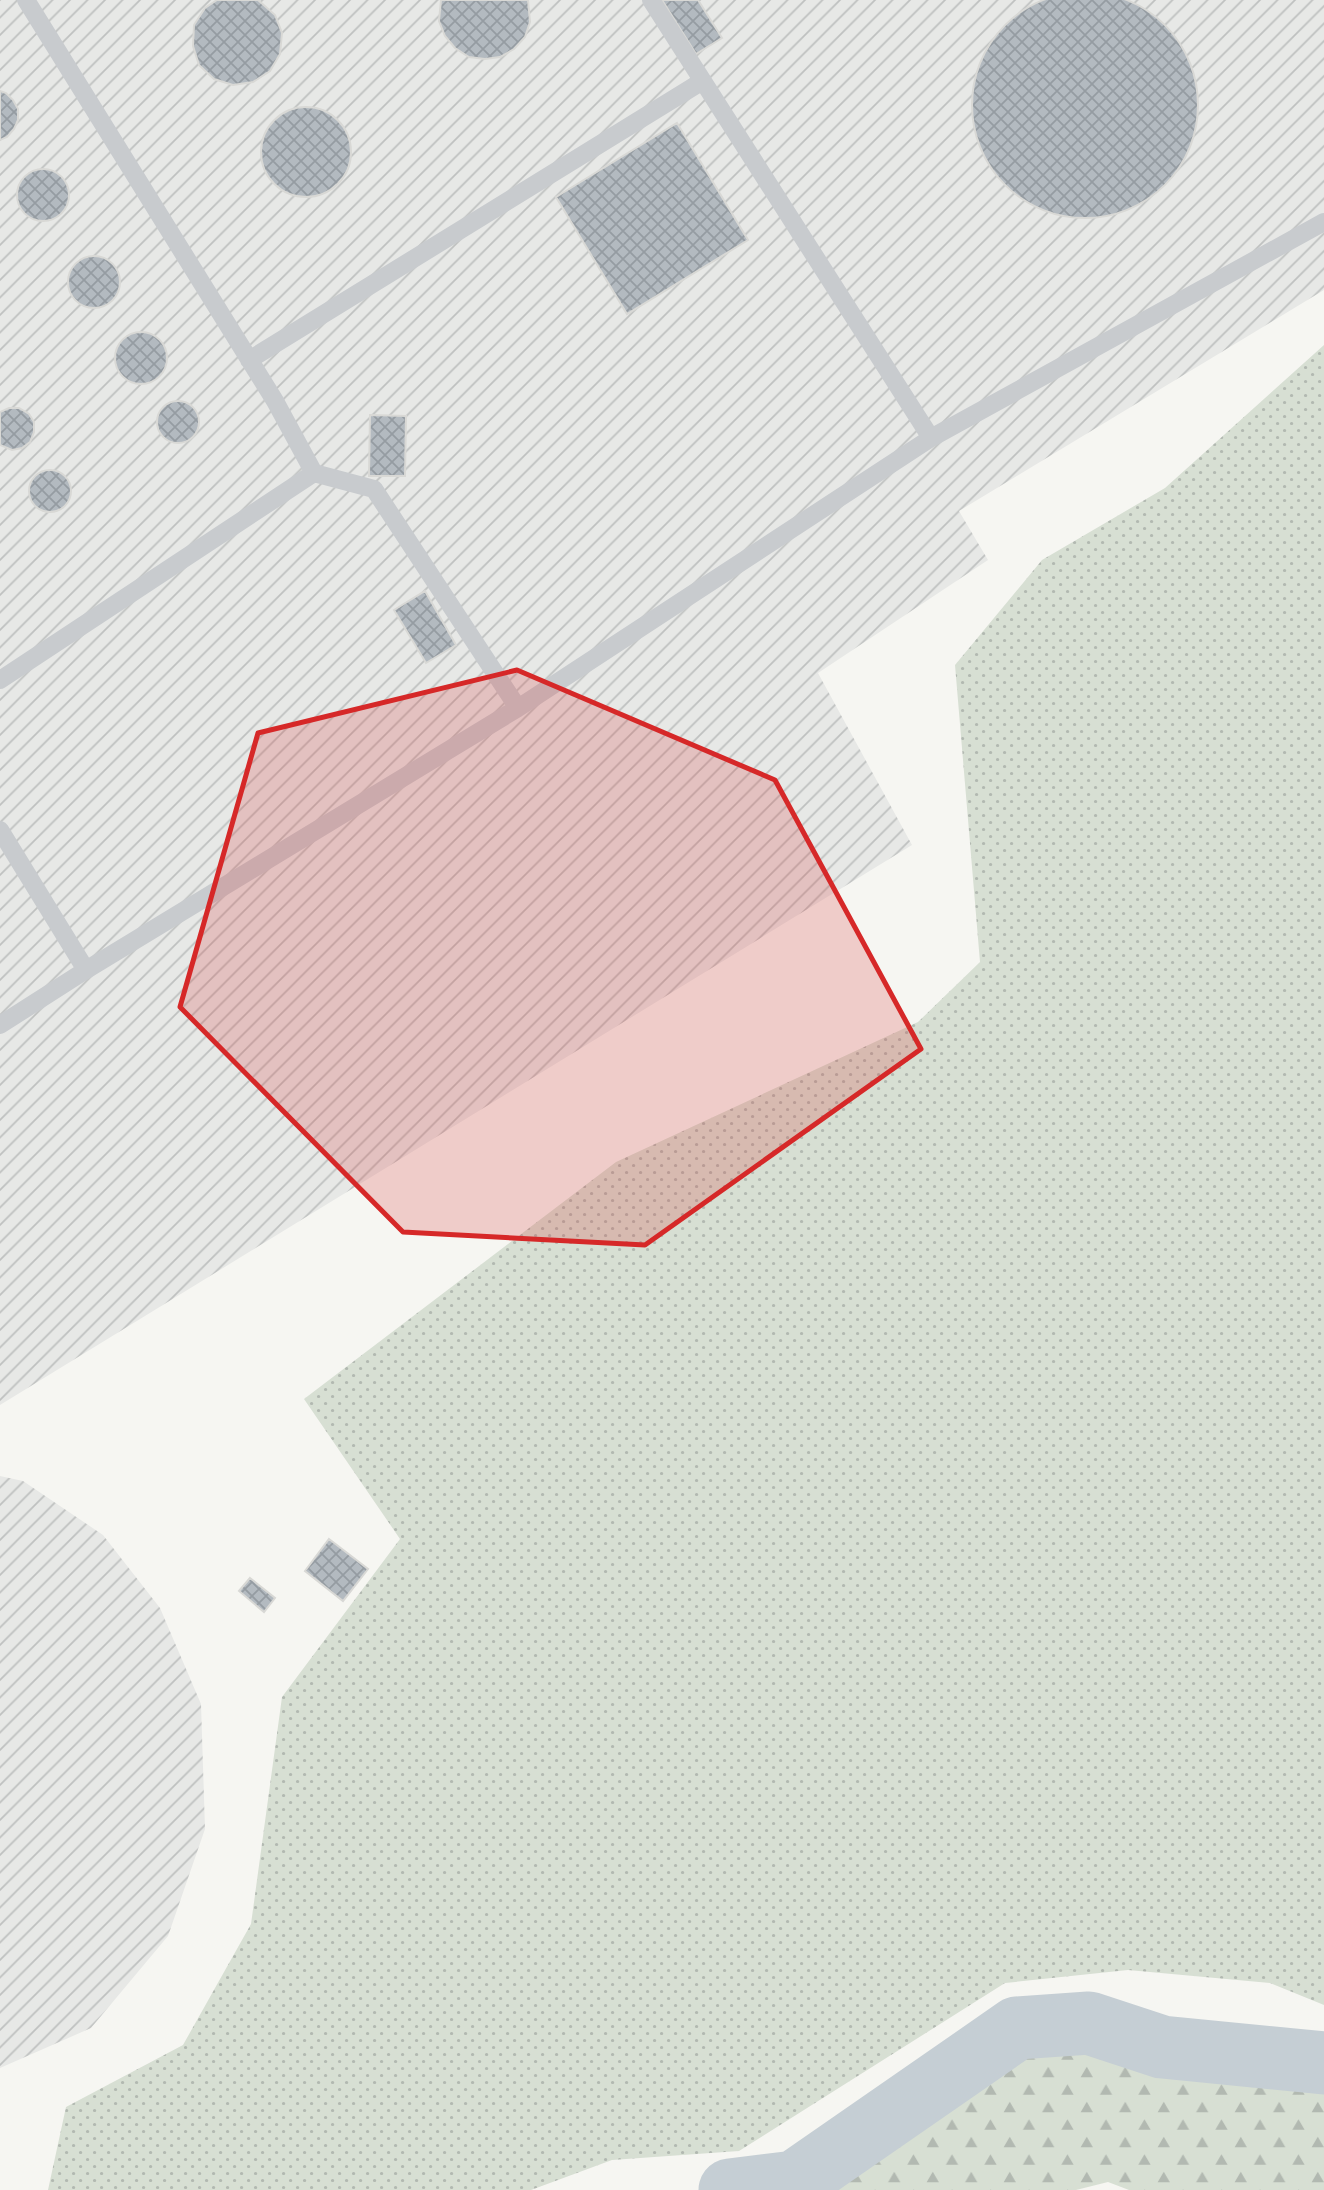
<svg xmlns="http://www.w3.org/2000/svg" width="1324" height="2190" font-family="Mulish,sans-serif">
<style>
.industrial{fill:url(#industrial-furrows)}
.grass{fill:url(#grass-dots)}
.forest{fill:url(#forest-firs)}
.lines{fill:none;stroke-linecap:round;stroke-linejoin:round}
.river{stroke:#c5ced4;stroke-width:63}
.building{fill:url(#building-cross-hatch);stroke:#d8d8d5;stroke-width:2}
.service{stroke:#c8cbce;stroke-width:18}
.marked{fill:#d62828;fill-opacity:0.2;stroke:#d62828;stroke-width:5;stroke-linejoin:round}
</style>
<defs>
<pattern id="industrial-furrows" width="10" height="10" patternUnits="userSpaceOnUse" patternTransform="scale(1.75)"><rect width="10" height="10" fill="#e7e8e6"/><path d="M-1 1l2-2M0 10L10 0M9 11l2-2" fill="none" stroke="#bfc1c0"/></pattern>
<pattern id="grass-dots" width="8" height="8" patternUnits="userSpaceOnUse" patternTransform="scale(1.75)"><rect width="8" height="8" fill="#d7dfd3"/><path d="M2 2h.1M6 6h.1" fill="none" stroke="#b2b9b1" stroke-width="1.8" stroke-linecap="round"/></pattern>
<pattern id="forest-firs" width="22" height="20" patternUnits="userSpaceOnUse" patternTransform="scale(1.75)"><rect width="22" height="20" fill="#d7dfd3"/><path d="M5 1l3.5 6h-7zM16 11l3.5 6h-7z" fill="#b2b9b1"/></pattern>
<pattern id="building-cross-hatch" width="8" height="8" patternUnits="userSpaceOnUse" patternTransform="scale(1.75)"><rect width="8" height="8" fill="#b3bac0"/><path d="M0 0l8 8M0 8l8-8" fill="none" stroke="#959ca2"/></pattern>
</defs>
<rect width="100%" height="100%" fill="#f6f6f2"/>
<path class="industrial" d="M 0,0 L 1324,0 L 1324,290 L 959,511 L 988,560 L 818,673 L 912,845 L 0,1405 Z
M 0,1476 L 23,1481 L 103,1535 L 160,1608 L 201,1704 L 205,1829 L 168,1936 L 91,2028 L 0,2068 Z"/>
<path class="grass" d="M 1324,345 L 1324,2005 L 1270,1983 L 1128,1970 L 1005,1983 L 739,2151 L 612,2160 L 531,2190 L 48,2190 L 66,2107 L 183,2045 L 251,1924 L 282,1697 L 400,1539 L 304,1399 L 616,1162 L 918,1022 L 980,962 L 955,665 L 1042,560 L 1165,488 Z"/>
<path class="forest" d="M 1110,2048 L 1324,2078 L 1324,2190 L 1129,2190 L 1108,2182 L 1076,2190 L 803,2190 L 984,2072 L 1046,2052 Z"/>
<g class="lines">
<path class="river" d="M 730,2190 L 795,2182 L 1017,2028 L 1089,2023 L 1162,2047 L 1324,2063"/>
</g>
<path class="building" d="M972 105a113 113 0 1 1 226 0a113 113 0 1 1-226 0Z
M 217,0 L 258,0 L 275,15 L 282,33 L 280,54 L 270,71 L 253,82 L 233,85 L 214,79 L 199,65 L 193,46 L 194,25 L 205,8 Z
M 441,0 L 528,0 L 530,22 L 525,37 L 514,49 L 500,57 L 485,59 L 469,57 L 455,48 L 445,36 L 439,21 Z
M 662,0 L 698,0 L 722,38 L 696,54 Z
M 0,91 L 6,93 L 13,100 L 18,109 L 18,120 L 14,129 L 7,137 L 0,140 Z
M261 152a45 45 0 1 1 90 0a45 45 0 1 1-90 0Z
M 677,123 L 748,240 L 627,314 L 556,197 Z
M17 195a26 26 0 1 1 52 0a26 26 0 1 1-52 0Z
M68 282a26 26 0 1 1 52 0a26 26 0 1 1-52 0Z
M115 358a26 26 0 1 1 52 0a26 26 0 1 1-52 0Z
M157 422a21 21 0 1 1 42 0a21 21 0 1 1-42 0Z
M 9,408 L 19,408 L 29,414 L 34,422 L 34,432 L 30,442 L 22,448 L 12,450 L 0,445 L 0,412 Z
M 370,415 L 406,416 L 405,476 L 369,476 Z
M29 491a21 21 0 1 1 42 0a21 21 0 1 1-42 0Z
M 425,591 L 456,645 L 426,663 L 394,610 Z
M 329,1539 L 368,1569 L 343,1601 L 305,1571 Z
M 250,1578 L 275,1598 L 264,1612 L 239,1591 Z"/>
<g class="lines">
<path class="service" d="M 26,0 L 275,401 L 314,473 L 374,489 L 518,708
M 651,0 L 931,438
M 249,360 L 701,82
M 0,680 L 314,473
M 0,830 L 86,970
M 0,1025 L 86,970 L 518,708 L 931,438 L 1324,222"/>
</g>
<path class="marked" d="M 517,670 L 775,780 L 921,1049 L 645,1245 L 403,1232 L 180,1007 L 258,733 Z"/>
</svg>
